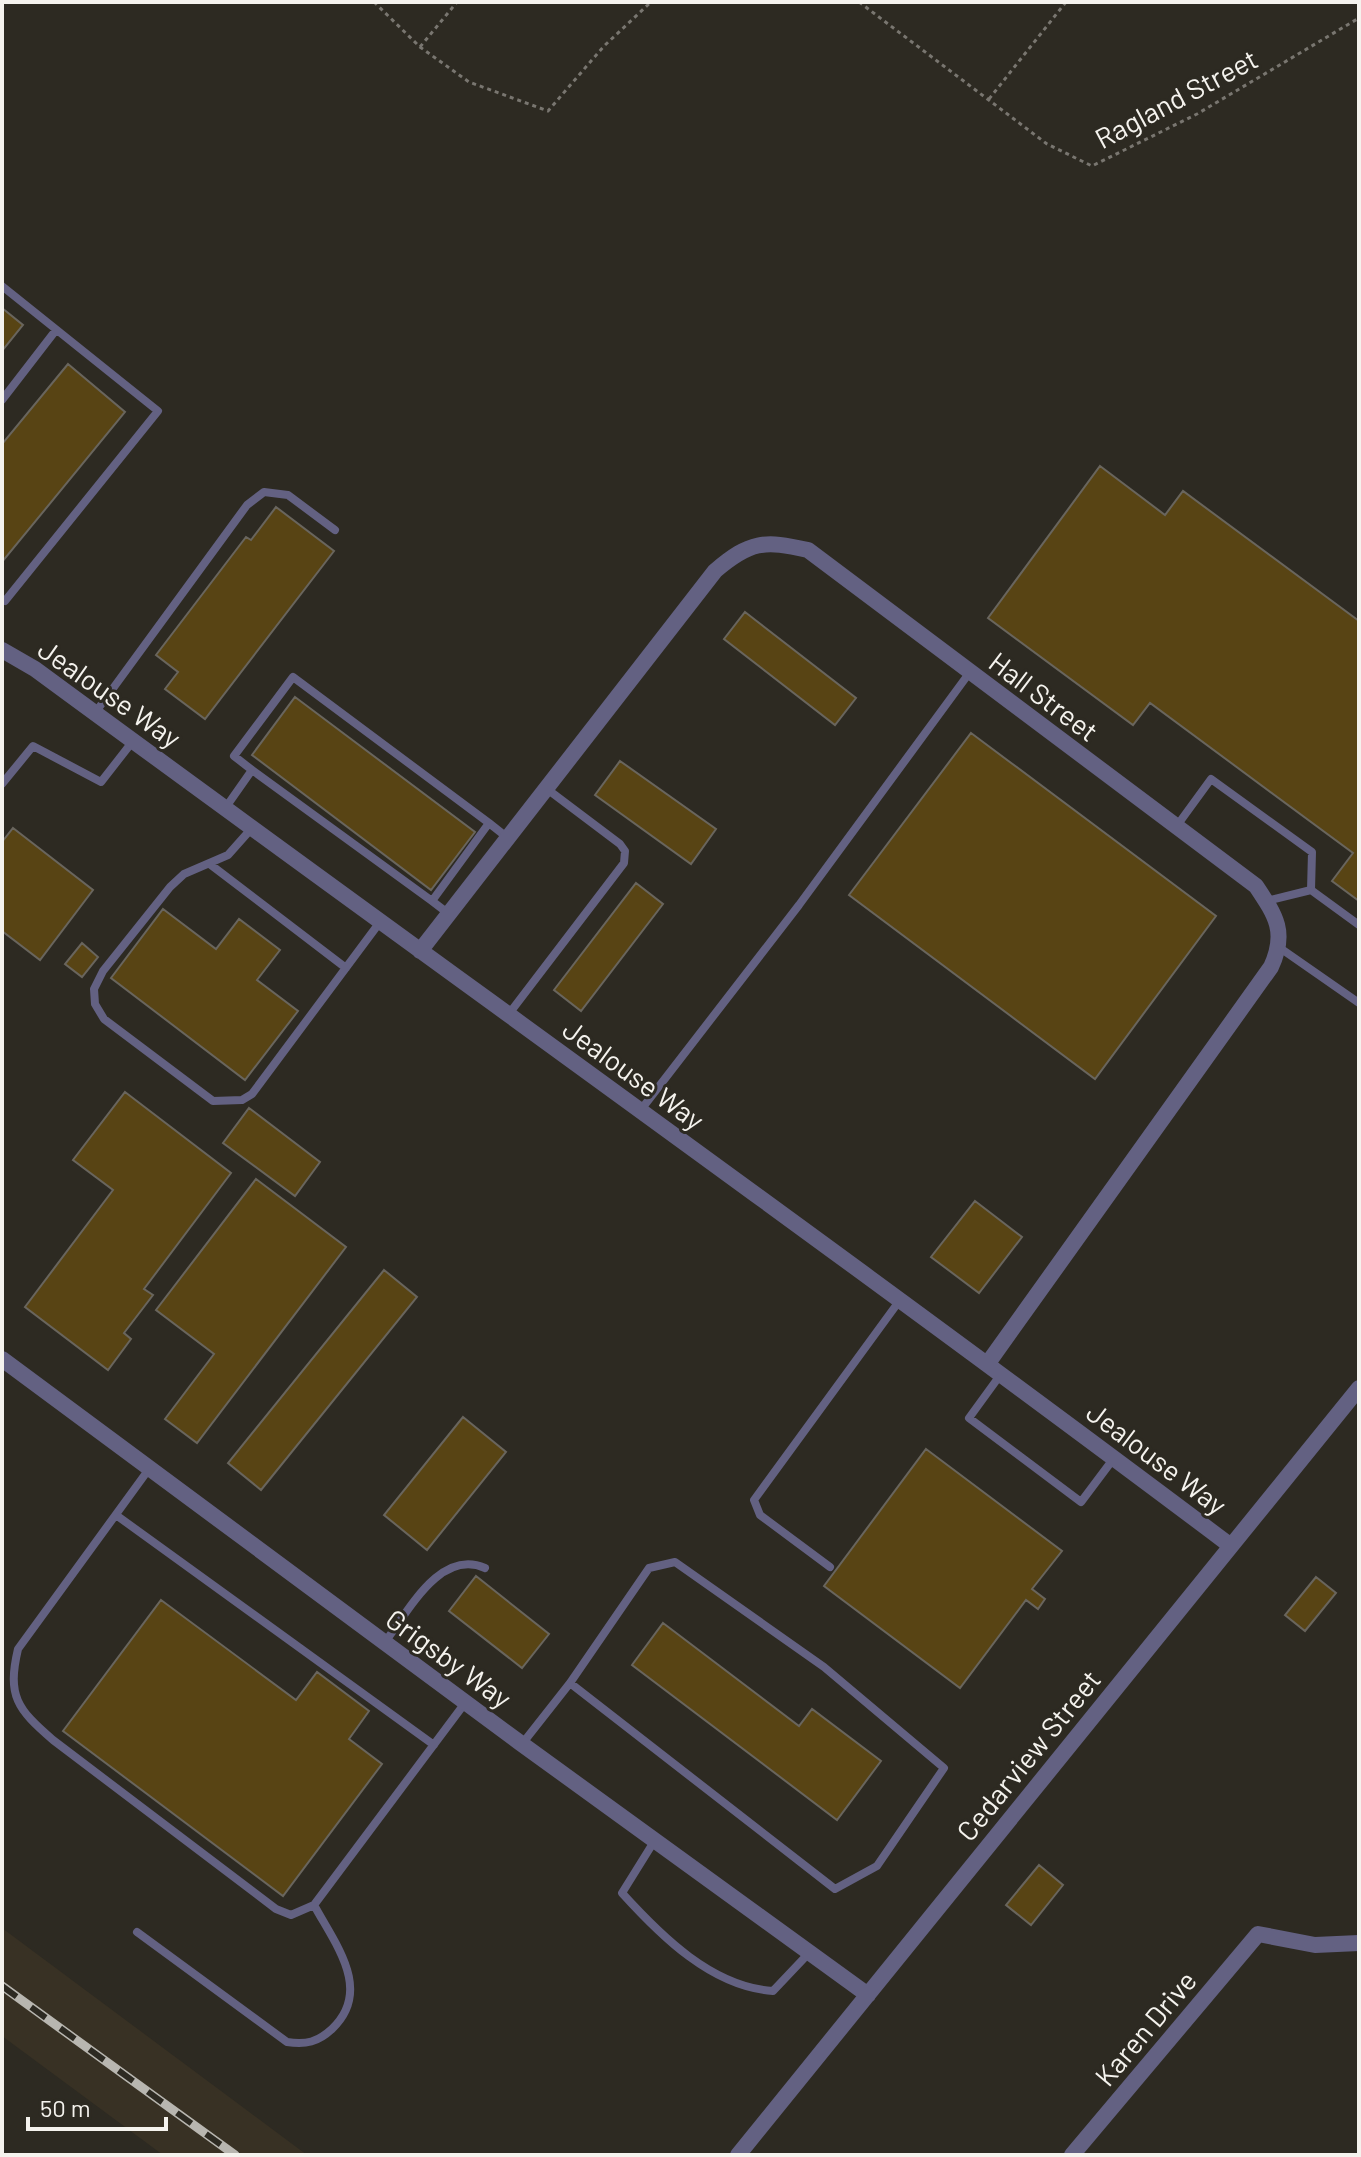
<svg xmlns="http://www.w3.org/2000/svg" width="1361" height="2157" font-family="Barlow,sans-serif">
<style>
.built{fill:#383124}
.building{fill:#584414;stroke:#69655d;stroke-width:2}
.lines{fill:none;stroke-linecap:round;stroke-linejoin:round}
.path{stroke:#797670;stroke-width:3;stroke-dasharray:4 4;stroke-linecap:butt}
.lane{stroke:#636182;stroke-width:8}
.street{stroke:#636182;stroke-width:16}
.rail-casing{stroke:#b8b6b0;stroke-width:9}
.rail{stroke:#2d2a22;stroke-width:6;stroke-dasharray:18;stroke-linecap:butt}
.labels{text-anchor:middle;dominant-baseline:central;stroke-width:6;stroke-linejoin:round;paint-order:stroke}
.street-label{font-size:28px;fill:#f5f3ee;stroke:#2d2a22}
</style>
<rect width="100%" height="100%" fill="#2d2a22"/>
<path class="built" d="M 2,1928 L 307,2155 L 163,2155 L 2,2036 Z"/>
<path class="building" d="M 2,308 L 23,325 L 2,351 Z
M 68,364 L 125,412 L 2,562 L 2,444 Z
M 1100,466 L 1165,515 L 1183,491 L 1359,621 L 1359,901 L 1332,881 L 1353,853 L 1150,703 L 1133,725 L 988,618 Z
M 276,507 L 334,551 L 205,719 L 165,689 L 178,672 L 156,655 L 246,537 L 251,540 Z
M 745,612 L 856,698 L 835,725 L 724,639 Z
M 295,697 L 475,832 L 431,890 L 252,755 Z
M 971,733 L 1216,916 L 1095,1079 L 849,895 Z
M 620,761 L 716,829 L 691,864 L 595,795 Z
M 13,828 L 93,890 L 40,960 L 2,931 L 2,842 Z
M 636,883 L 663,904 L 581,1011 L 554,990 Z
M 163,909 L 216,949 L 239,919 L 280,950 L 257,980 L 298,1011 L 245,1080 L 111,978 Z
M 82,943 L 98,957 L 82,977 L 65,964 Z
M 125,1092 L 231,1173 L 144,1289 L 153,1295 L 124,1333 L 131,1339 L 108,1370 L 25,1307 L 113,1190 L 73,1160 Z
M 249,1108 L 320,1162 L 295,1196 L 223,1143 Z
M 256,1179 L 346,1247 L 197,1443 L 165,1419 L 214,1354 L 156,1310 Z
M 975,1201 L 1022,1237 L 979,1293 L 931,1257 Z
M 384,1270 L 417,1297 L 261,1490 L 228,1463 Z
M 463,1417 L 506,1452 L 427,1550 L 384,1515 Z
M 926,1449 L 1062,1551 L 1032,1589 L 1045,1599 L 1038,1609 L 1026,1600 L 960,1688 L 824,1586 Z
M 476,1576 L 549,1634 L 522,1668 L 449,1611 Z
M 1316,1577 L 1336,1593 L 1305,1631 L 1285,1615 Z
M 161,1600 L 296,1700 L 317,1672 L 369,1711 L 349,1739 L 382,1764 L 283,1896 L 63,1731 Z
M 663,1623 L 799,1726 L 812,1709 L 881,1761 L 837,1820 L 632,1665 Z
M 1039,1865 L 1063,1885 L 1031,1925 L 1006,1905 Z"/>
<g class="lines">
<path class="path" d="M 374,2 L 420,47 L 469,82 L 548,111 L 604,46 L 651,2
M 859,2 L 1047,144 L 1092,166 L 1197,114 L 1359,18
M 420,47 L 457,2
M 989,99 L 1066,2"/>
<path class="lane" d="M 2,286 L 158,411 L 5,601
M 2,400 L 56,330
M 95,713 L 247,505 L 264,492 L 288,495 L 335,530
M 252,770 L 432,901
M 2,784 L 33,746 L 101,782 L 133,741
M 226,807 L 252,770 L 234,756 L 293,677 L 489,823
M 1176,827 L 1211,779 L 1312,852 L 1311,890
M 252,828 L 228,855 L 184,874 L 170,887 L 103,971 L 94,989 L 95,1004 L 104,1019 L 213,1101 L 242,1100 L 252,1094 L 380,922
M 211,865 L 346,968
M 1266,901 L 1311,890 L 1359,925
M 449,914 L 432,901 L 489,823 L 508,838
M 1280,948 L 1359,1003
M 508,1015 L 624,863 L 625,851 L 620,844 L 547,789
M 640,1111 L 799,905 L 970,672
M 1001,1374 L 969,1418 L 1081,1502 L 1114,1458
M 149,1469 L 18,1649 C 7,1696 17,1709 53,1740 L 276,1909 L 291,1915 L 314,1905 L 465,1703
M 116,1515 L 434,1745
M 830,1567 L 760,1515 L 754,1500 L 900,1300
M 385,1642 C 408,1612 440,1548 485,1568
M 522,1744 L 570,1683 L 835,1889 L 877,1866 L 944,1768 L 824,1667 L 675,1562 L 649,1568 L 570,1683
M 655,1840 L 622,1893 C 661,1936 712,1987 773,1991 L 809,1953
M 137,1932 L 287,2042 C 306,2045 318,2042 332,2029 C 373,1990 335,1944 314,1905"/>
<path class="street" d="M 2,650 L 35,669 C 433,962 836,1249 1231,1546
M 420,951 L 715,571 C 750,541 764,540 808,550 L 1256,886 C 1276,916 1287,932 1271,967 L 988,1363
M 2,1359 L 519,1742 L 868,1995
M 738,2155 L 1359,1388
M 1072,2155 L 1258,1934 L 1315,1945 L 1359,1943"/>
<g class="rail-casing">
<path id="rail" d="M 2,1986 L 235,2155"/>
</g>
<use href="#rail" class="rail"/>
</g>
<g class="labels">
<g class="street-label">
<text transform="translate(1176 98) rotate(-28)">Ragland Street</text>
<text transform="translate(110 693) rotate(35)">Jealouse Way</text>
<text transform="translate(1044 696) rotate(37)">Hall Street</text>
<text transform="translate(634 1074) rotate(36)">Jealouse Way</text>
<text transform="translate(1157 1458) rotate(37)">Jealouse Way</text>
<text transform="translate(449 1658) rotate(36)">Grigsby Way</text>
<text transform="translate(1028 1755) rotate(-51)">Cedarview Street</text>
<text transform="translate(1145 2028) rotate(-50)">Karen Drive</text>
</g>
</g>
<rect width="1361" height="2157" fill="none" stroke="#f5f3ee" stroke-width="8"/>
<path d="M28 2117v12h138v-12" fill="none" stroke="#f5f3ee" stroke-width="4"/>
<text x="40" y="2117" font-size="24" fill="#f5f3ee" stroke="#2d2a22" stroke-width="6" paint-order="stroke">50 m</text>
</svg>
